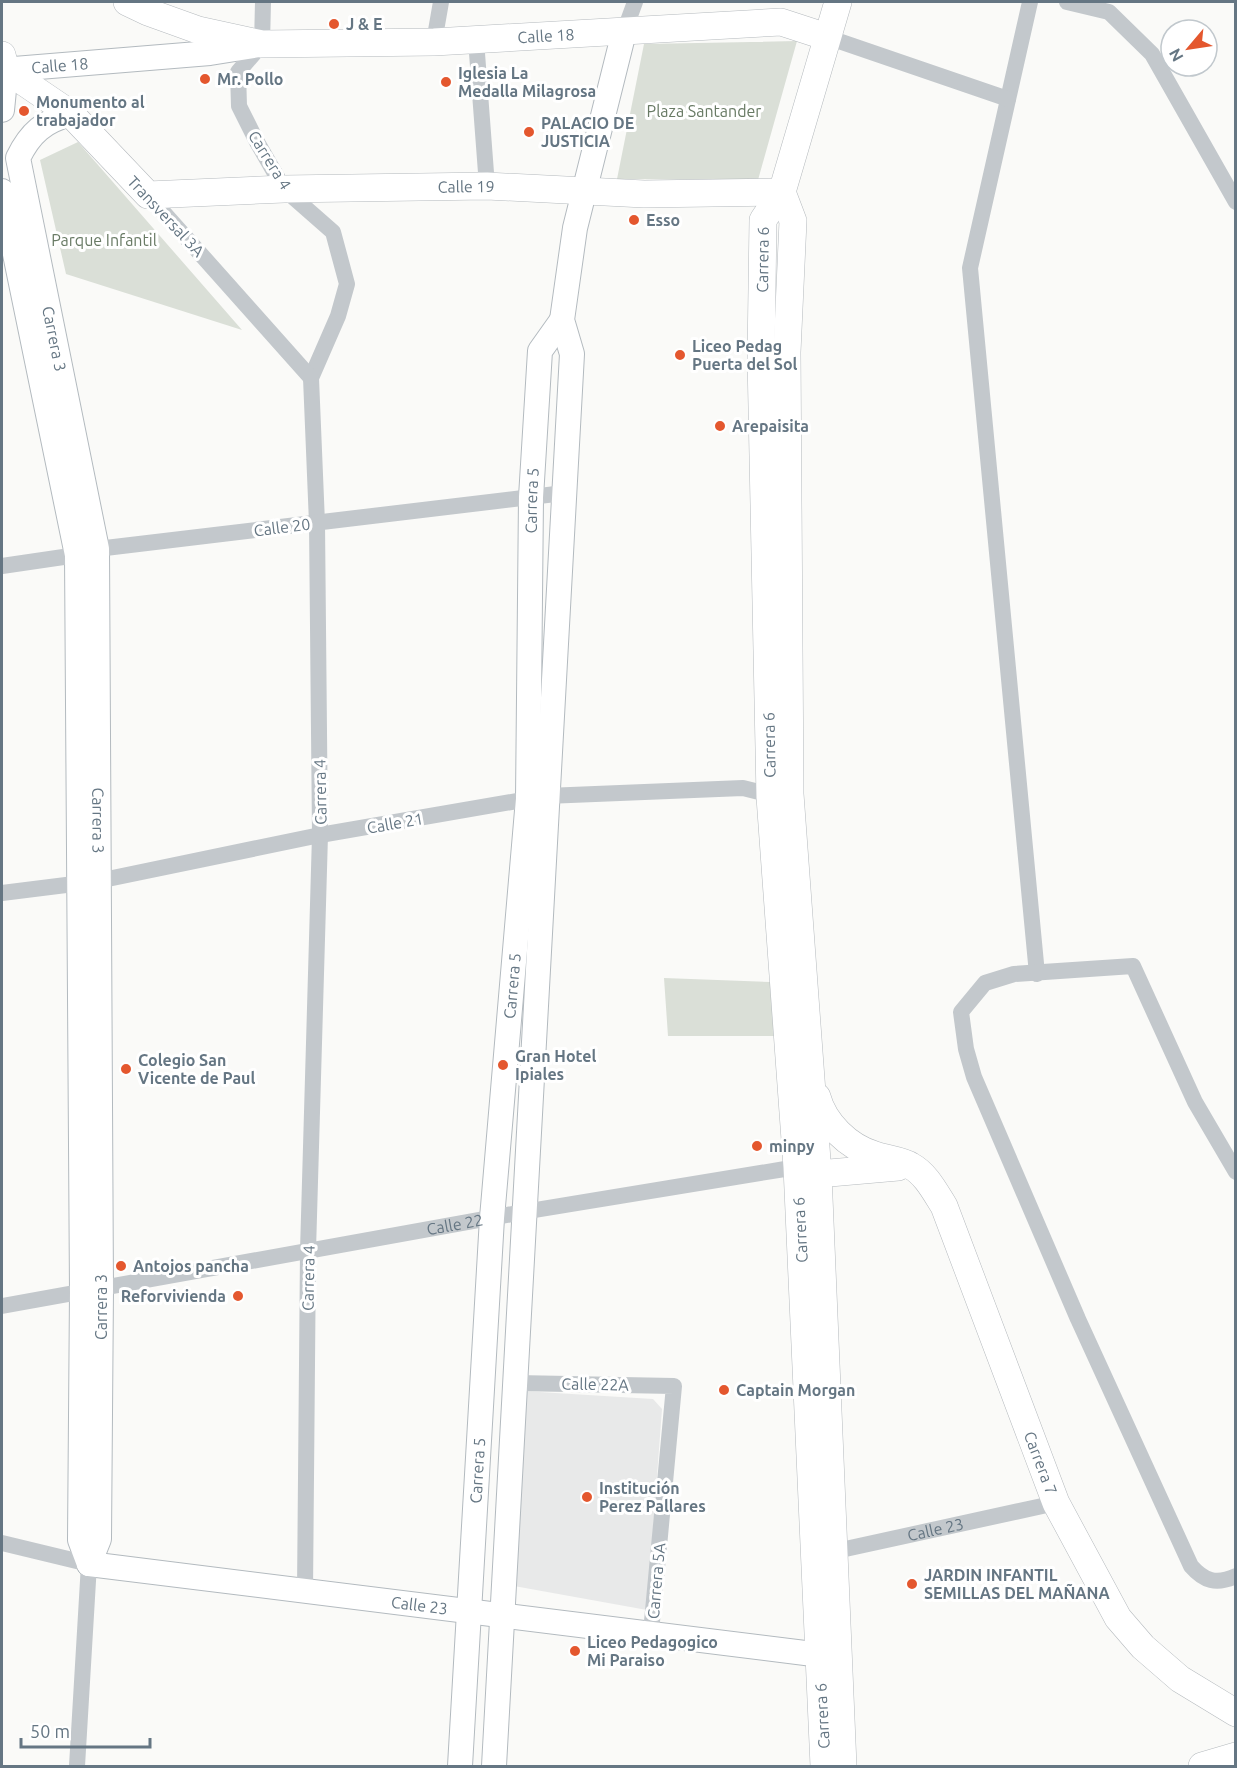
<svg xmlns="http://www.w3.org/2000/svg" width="1237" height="1768" font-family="Ubuntu,sans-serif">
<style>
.built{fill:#e8e9e9}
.green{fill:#dadfd7}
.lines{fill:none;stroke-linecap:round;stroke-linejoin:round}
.secondary-casing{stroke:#b3babf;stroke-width:26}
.primary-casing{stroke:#b5babe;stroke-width:28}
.street{stroke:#c3c8cc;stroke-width:16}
.secondary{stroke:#fff;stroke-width:24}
.primary{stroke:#fff;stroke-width:27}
.poi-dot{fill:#e4572e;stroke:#fff;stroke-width:2}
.labels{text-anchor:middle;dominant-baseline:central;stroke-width:6;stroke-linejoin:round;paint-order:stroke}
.poi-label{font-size:16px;font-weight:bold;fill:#657683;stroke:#fff;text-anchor:start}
.street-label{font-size:16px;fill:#657683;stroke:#fff}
.park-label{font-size:16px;fill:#687a64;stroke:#fff}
</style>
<rect width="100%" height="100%" fill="#fafaf8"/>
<path class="built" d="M 523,1391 L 653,1399 L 662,1409 L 647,1610 L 514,1586 Z"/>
<path class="green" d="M 797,41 L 758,180 L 617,179 L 644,44 Z
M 78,142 L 242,330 L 66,274 L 40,160 Z
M 664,978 L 770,982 L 776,1036 L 668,1036 Z"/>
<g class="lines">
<g class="secondary-casing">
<g id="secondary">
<path id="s3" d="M 2,70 L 210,53 L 259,45"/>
<path d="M 2,110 L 6,70"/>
<path id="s4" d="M 71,114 C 44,121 30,133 18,158 L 97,549 L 101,1289 L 99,1539 L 89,1564"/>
<path d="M 2,191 L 77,555 L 82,1292 L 80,1540 L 89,1564"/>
<path id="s5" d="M 89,1564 L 837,1657"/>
<path id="s6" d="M 460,1766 L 492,1218 L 528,799 L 531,497 L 540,351 L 562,320"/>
<path d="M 494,1766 L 572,354 L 562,320 L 575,228 L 624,32"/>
</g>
</g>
<g class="primary-casing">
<g id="primary">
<path id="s7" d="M 127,2 L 148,12 L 198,30 L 262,44 L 434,42 L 781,22 L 827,37"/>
<path id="s8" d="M 2,55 L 6,70 L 71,114 L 148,195 L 284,189 L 487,186 L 644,194 L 782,192"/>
<path d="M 782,192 L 793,221 L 787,352 L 790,794 L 818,1174 L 843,1766"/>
<path id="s9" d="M 817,1097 C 824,1123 848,1147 875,1155 C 886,1159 901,1160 911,1166 C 926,1174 935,1192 944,1206 L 1056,1503 L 1118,1618 L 1143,1647 L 1180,1679 L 1236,1713"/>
<path d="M 803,1169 L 818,1174 L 898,1167"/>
<path id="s10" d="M 824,1766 L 797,1167 L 770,797 L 761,358 L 763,220 L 782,192 L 838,2"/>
<path d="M 1202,1766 L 1236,1756"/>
</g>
</g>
<g class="street">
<path d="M 263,2 L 262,44 L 238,72 L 239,106 L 257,142 L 284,189 L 333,232 L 347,284 L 338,316 L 311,378 L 317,523 L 320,835 L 308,1251 L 305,1591"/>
<path d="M 1030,2 L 970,268 L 1037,974"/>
<path d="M 1067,2 L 1109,12 L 1152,54 L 1236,202"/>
<path d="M 624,32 L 635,2"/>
<path d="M 827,37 L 1008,99"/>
<path d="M 476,40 L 487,186"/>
<path d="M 434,42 L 441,2"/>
<path d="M 148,195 L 311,378"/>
<path d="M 2,566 L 77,555 L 97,549 L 564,493"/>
<path d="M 2,893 L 98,881 L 320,835 L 546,796 L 743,788 L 775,796"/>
<path d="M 1236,1172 L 1195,1102 L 1133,966 L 1014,974 L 985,983 L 961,1012 L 966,1049 L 974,1077 L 1078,1319 L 1191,1566 C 1204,1581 1216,1585 1236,1576"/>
<path id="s1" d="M 2,1306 L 529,1211 L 797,1167"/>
<path d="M 516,1383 L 674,1386 L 651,1632"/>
<path d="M 2,1543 L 89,1564 L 77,1766"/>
<path id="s2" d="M 827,1553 L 1056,1503"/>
</g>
<use href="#secondary" class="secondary"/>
<use href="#primary" class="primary"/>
</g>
<g class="poi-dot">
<circle cx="334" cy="24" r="6"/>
<circle cx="205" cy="79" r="6"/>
<circle cx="446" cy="82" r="6"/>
<circle cx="24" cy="111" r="6"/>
<circle cx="529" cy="132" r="6"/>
<circle cx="634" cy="220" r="6"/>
<circle cx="680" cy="355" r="6"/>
<circle cx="720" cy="426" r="6"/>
<circle cx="503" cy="1065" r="6"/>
<circle cx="126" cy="1069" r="6"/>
<circle cx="757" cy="1146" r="6"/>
<circle cx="121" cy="1266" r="6"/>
<circle cx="238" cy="1296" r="6"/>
<circle cx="724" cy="1390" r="6"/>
<circle cx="587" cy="1497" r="6"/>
<circle cx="912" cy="1584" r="6"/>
<circle cx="575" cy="1651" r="6"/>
</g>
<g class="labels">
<g class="poi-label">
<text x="346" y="24">J &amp; E</text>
<text x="458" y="73">Iglesia La<tspan x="458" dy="18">Medalla Milagrosa</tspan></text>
<text x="217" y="79">Mr. Pollo</text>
<text x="36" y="102">Monumento al<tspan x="36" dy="18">trabajador</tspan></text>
<text x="541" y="123">PALACIO DE<tspan x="541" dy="18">JUSTICIA</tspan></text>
<text x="646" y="220">Esso</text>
<text x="692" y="346">Liceo Pedag<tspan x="692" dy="18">Puerta del Sol</tspan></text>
<text x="732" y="426">Arepaisita</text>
<text x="515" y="1056">Gran Hotel<tspan x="515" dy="18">Ipiales</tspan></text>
<text x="138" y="1060">Colegio San<tspan x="138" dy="18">Vicente de Paul</tspan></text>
<text x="769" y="1146">minpy</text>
<text x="133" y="1266">Antojos pancha</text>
<text x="226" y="1296" text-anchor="end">Reforvivienda</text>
<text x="736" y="1390">Captain Morgan</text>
<text x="599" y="1488">Institución<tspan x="599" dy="18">Perez Pallares</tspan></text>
<text x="924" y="1575">JARDIN INFANTIL<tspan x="924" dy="18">SEMILLAS DEL MAÑANA</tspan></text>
<text x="587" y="1642">Liceo Pedagogico<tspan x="587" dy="18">Mi Paraiso</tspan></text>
</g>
<g class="street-label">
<text stroke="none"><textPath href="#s7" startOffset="426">Calle 18</textPath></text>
<text stroke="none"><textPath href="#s3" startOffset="58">Calle 18</textPath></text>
<text transform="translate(270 160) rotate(58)">Carrera 4</text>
<text stroke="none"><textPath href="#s8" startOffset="524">Calle 19</textPath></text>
<text transform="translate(166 216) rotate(47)">Transversal 3A</text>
<text stroke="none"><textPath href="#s10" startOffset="1508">Carrera 6</textPath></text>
<text stroke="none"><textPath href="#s4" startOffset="256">Carrera 3</textPath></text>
<text stroke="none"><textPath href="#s6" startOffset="1268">Carrera 5</textPath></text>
<text transform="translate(282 527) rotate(-7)">Calle 20</text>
<text transform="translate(769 745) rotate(-91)">Carrera 6</text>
<text transform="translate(320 792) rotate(-91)">Carrera 4</text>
<text stroke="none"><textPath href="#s4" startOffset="742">Carrera 3</textPath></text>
<text transform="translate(395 823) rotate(-10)">Calle 21</text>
<text stroke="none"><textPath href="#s6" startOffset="782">Carrera 5</textPath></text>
<text stroke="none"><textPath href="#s1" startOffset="460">Calle 22</textPath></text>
<text transform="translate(800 1230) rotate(-93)">Carrera 6</text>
<text transform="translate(308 1278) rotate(-89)">Carrera 4</text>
<text transform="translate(101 1307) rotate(-90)">Carrera 3</text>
<text transform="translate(595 1384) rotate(1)">Calle 22A</text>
<text stroke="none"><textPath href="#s9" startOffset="450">Carrera 7</textPath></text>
<text stroke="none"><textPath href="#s6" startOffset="296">Carrera 5</textPath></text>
<text stroke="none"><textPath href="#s2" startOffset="111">Calle 23</textPath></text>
<text transform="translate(656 1581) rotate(-85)">Carrera 5A</text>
<text stroke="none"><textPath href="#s5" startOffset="333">Calle 23</textPath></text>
<text transform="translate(822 1716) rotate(-93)">Carrera 6</text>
</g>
<g class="park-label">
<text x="704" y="111">Plaza Santander</text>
<text x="104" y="240">Parque Infantil</text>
</g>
</g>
<rect width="1237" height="1768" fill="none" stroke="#657683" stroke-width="6"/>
<g transform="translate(1189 48) rotate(241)"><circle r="28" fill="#ffffff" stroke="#c1c8cd" stroke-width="1.5"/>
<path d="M0-4.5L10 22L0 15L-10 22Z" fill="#e4572e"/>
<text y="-9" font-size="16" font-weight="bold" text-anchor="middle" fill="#657683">N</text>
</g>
<path d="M21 1738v9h129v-9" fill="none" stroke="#657683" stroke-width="3"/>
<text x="30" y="1738" font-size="18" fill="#657683" stroke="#ffffff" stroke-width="4.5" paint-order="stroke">50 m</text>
</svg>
